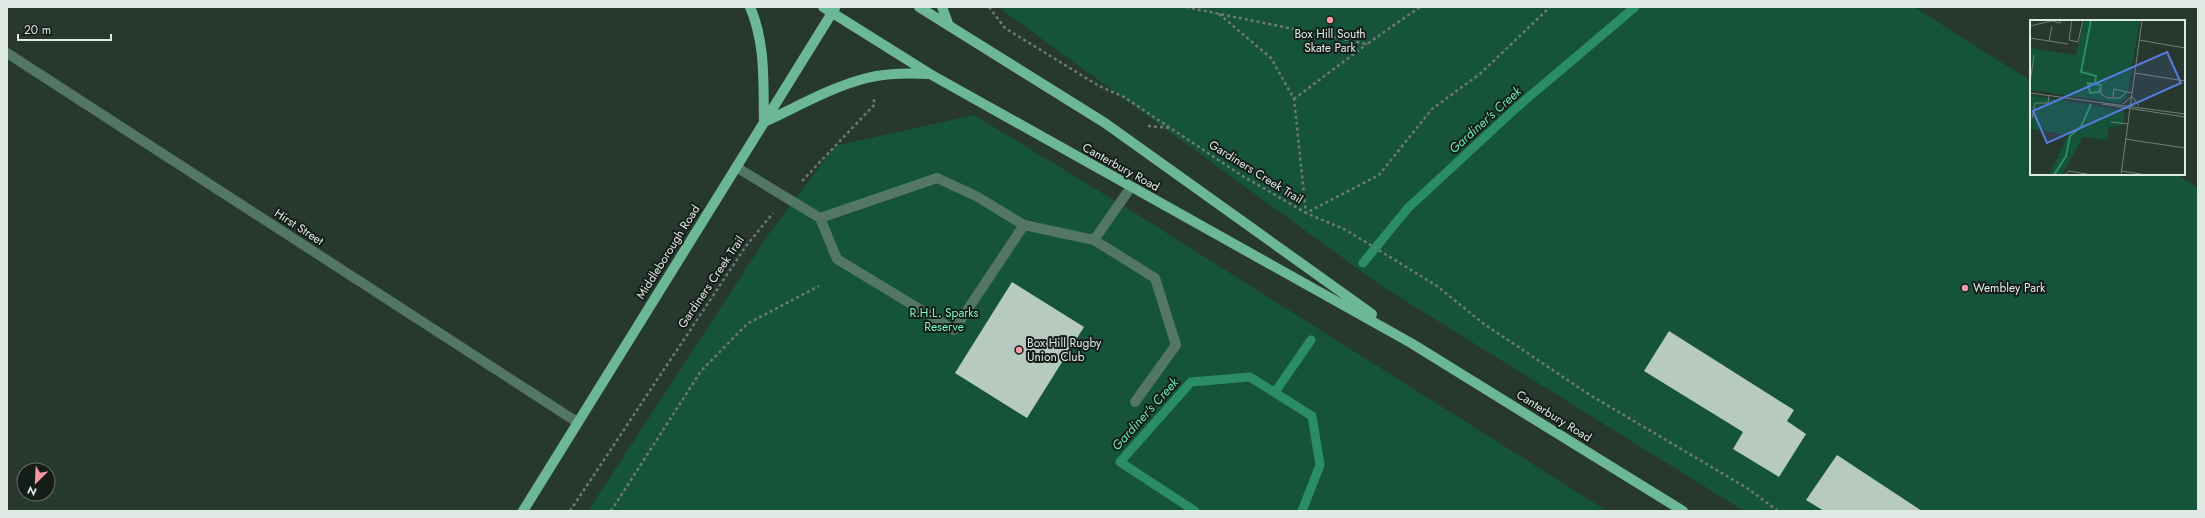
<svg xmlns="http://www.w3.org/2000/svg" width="2205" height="518" font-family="Jost,sans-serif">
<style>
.green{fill:#15533b}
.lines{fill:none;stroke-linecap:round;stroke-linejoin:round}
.stream{stroke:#2a8d67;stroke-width:9}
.building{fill:#b6cac0}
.path{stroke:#6c7a73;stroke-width:2.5;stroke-dasharray:3 3;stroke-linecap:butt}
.service{stroke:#537665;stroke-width:10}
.minor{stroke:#537665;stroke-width:10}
.primary{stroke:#6cb895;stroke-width:10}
.poi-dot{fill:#f49aa3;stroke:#151d19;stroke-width:1.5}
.labels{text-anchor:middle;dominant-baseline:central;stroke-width:4;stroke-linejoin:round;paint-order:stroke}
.poi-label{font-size:12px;fill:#dfe9e4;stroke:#151d19;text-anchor:start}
.street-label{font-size:12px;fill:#dfe9e4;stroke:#151d19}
.park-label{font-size:12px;fill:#7af9c2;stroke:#151d19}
.water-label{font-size:13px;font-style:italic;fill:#69e8b3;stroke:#151d19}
.inset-river{fill:none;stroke:#2a8d67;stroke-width:2}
.inset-road{fill:none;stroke:#717f77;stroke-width:1}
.view{fill:#577cdc;fill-opacity:0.15;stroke:#577cdc;stroke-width:2}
.inset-edge{fill:none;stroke:#dfe9e4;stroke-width:2}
</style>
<rect width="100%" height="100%" fill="#27382f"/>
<path class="green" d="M 998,7 L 1914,7 L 2031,81 L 2031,174 L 2176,174 L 2198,188 L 2198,511 L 1744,511 L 1380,285 Z
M 974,115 L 1135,213 L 1607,511 L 588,511 L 768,235 L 835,146 Z"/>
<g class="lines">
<path class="stream" d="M 1363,263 L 1408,208 L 1516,108 L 1635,7
M 1275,392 L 1311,340
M 1195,511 L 1120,462 L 1191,382 L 1250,377 L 1312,416 L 1320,465 L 1302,511"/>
</g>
<path class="building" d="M 1012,282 L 1084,327 L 1027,418 L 955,373 Z
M 1669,331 L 1794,410 L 1787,421 L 1806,434 L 1779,477 L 1733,449 L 1743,432 L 1644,371 Z
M 1837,455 L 1922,511 L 1824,511 L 1806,500 Z"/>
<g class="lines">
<path class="path" d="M 989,7 L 1005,28 L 1099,86 L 1124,97 L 1241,175 L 1306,213 L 1379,175 L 1432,109 L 1481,73 L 1550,7
M 1186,7 L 1367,44 L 1420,7
M 1219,14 L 1271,58 L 1294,99 L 1306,213 L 1346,230 L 1437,286 L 1484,324 L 1590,395 L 1747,488 L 1778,511
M 1294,99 L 1367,44
M 1148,126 L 1171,128
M 802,181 L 875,104 L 873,98
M 570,511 L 746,246 L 773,213
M 611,511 L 701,371 L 747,324 L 819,286"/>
<path class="service" d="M 736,167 L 820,218 L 837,259 L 954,330 L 1024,225
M 820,218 L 937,178 L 976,196 L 1024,225 L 1094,240 L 1155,278 L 1176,345 L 1135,402
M 1094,240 L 1131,187"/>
<path class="minor" d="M 7,53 L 577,422"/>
<path class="primary" d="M 750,7 C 766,44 763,83 764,122 C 797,107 831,87 867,78 C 887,73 907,73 928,74
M 823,7 L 930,74 L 1411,343 L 1683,511
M 919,7 L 1105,123 L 1372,314
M 942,7 L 949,26
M 523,511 L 835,8"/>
</g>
<g class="poi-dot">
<circle cx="1330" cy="20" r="4"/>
<circle cx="1965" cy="288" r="4"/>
<circle cx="1019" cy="350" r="4"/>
</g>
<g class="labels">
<g class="poi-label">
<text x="1330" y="34" text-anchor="middle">Box Hill South<tspan x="1330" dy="14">Skate Park</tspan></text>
<text x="1973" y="288">Wembley Park</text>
<text x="1027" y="343">Box Hill Rugby<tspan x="1027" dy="14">Union Club</tspan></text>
</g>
<g class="street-label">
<text transform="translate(1121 167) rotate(29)">Canterbury Road</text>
<text transform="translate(1256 172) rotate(32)">Gardiners Creek Trail</text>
<text transform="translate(299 227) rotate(33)">Hirst Street</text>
<text transform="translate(668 252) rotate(-58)">Middleborough Road</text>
<text transform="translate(711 282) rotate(-56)">Gardiners Creek Trail</text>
<text transform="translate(1554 416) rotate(32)">Canterbury Road</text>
</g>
<g class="park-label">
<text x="944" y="313">R.H.L. Sparks<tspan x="944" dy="14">Reserve</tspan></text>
</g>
<g class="water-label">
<text transform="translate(1485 120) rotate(-42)">Gardiner's Creek</text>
<text transform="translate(1145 414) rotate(-48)">Gardiner's Creek</text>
</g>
</g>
<g transform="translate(2030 20)">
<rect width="155" height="155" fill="#27382f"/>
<path d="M 54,0 L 110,0 L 97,77 L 89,83 L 0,70 L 0,28 L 46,35 ZM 0,75 L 91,90 L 95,93 L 93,105 L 79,107 L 77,120 L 53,117 L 32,155 L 19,155 L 38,115 L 0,109 Z" fill="#15533b"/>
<path class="inset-river" d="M 61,0 L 51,52 L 66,56 L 65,64M 58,63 L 71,65 L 69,72 L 60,73 ZM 24,155 L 36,136 L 40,116 L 51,107 L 61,84"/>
<path class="inset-road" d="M 0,6 L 21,1 L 30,3 L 31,0M 0,18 L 38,24M 39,20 L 48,22 L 53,0M 39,20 L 42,0M 109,20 L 155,28M 19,21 L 22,6M 105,53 L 155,61M 0,63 L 4,35M 71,69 L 71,74 L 78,78 L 90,78 L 96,72M 0,73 L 155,94M 83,77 L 84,69 L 102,73M 72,84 L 155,97M 93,84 L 102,76 L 109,86M 2,98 L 5,83 L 18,83 L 19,75M 81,102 L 98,104M 95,119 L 155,128M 91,151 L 117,155M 34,155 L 39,151 L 62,155M 91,155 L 112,0"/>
<path class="view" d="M 137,32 L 151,63 L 17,123 L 3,91 Z"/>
<rect width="155" height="155" class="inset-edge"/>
</g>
<rect width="2205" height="518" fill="none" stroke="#dfe9e4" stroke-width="16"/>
<g transform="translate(36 482) rotate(204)"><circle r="19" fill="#151d19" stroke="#666f6a"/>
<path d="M0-3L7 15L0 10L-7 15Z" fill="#f49aa3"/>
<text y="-6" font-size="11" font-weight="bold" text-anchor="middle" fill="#dfe9e4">N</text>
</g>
<path d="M18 34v6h93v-6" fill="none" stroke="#dfe9e4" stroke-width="2"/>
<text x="24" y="34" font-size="12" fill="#dfe9e4" stroke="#151d19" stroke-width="3" paint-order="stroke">20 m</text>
</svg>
